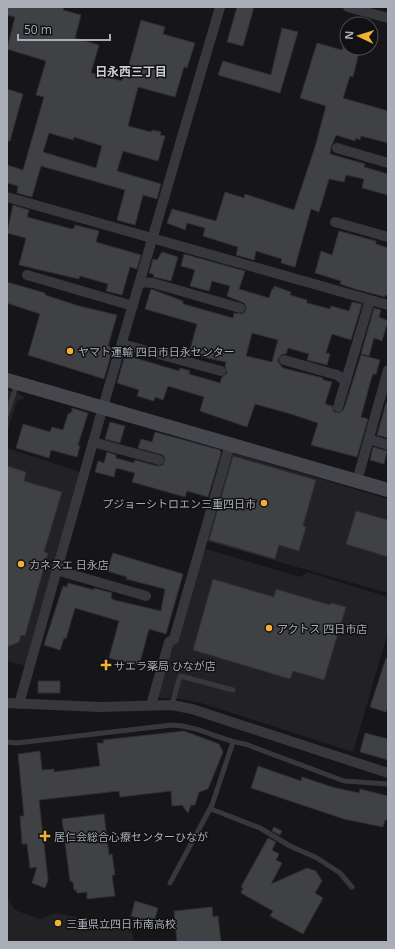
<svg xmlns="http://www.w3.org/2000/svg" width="395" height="949" font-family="'Open Sans','Noto Sans JP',sans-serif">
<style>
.built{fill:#222225}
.building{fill:#404145;stroke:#303034;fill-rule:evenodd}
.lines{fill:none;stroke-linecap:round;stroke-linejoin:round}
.lane{stroke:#37383d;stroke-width:5}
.street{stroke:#37383d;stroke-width:10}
.secondary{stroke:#45474d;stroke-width:14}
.poi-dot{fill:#f2b134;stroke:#111113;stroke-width:1.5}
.labels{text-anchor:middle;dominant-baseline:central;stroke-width:3;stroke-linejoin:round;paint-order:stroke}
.poi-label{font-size:11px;fill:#a8adb8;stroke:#111113;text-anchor:start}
.neighbourhood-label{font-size:12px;font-weight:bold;fill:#c9ccd4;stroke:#111113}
</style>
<rect width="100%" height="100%" fill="#161618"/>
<path class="built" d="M 7,390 L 18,393 L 25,398 L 17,401 L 7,433 Z
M 7,448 L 80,472 L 25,666 L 7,661 Z
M 231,452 L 388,499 L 388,593 L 206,541 Z
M 206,549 L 301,577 L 307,572 L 388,597 L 388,632 L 353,752 L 201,703 L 182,699 L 157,698 L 203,552 Z
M 7,897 L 15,910 L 40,919 L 55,913 L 131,927 L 134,942 L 7,942 Z"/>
<path class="building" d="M 7,7 L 64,7 L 63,10 L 81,15 L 75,38 L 99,45 L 91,73 L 122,81 L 126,67 L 128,68 L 141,20 L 165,27 L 163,34 L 195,43 L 187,68 L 184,67 L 175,97 L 138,87 L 128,126 L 151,132 L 152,130 L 161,132 L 160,135 L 165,136 L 158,161 L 123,151 L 117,171 L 161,184 L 157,199 L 143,195 L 135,225 L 117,220 L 125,190 L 41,166 L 32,197 L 17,193 L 18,186 L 7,183 L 7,165 L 23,170 L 44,97 L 36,95 L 46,61 L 7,49 L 15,17 L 7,15 ZM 49,133 L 73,140 L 74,137 L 102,146 L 96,168 L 43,152 Z
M 237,7 L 254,7 L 243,46 L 227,42 Z
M 282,28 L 298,32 L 280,93 L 218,75 L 223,61 L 271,75 Z
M 317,43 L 342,50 L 343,48 L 360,48 L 353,77 L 350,76 L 343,98 L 388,111 L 388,143 L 361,136 L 360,140 L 356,138 L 355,141 L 336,135 L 331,147 L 330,154 L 365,164 L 364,167 L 388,174 L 388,195 L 362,188 L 364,179 L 346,175 L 344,182 L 329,179 L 319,212 L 311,209 L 295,267 L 281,263 L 282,259 L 256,251 L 254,260 L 236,255 L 238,247 L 203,236 L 205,228 L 187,223 L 185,230 L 167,223 L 172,209 L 216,221 L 225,192 L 244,198 L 245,194 L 294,210 L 315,147 L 326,106 L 300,98 Z
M 7,89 L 23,94 L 10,141 L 7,141 Z
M 13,205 L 29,210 L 27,217 L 72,229 L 74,228 L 75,225 L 99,231 L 96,242 L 141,255 L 137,269 L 130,267 L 122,295 L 106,291 L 108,284 L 80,276 L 79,279 L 19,265 L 26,238 L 7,233 Z
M 339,231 L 376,241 L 376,244 L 388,248 L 388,296 L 385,295 L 385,297 L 355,289 L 340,284 L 341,281 L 315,273 L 321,251 L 332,255 Z
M 162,252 L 178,257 L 171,281 L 154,277 L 153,274 L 149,273 L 153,259 L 157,260 Z
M 184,254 L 245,271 L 239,289 L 269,298 L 272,289 L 274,289 L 274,286 L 291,292 L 290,295 L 307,300 L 307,303 L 330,309 L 331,306 L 349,311 L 352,302 L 362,304 L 351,340 L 332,334 L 326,353 L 330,354 L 327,365 L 307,360 L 309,354 L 288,348 L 286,354 L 282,354 L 278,359 L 278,362 L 283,368 L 323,378 L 323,380 L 332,382 L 325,404 L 332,406 L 334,412 L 339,413 L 344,409 L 361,355 L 380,360 L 376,374 L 373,374 L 370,383 L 361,417 L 368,419 L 357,457 L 311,445 L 318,423 L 291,414 L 255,404 L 247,427 L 200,411 L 204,397 L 168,386 L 163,400 L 155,397 L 154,401 L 137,396 L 139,390 L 117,383 L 125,355 L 179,371 L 180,368 L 190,371 L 189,374 L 220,383 L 222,377 L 227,373 L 225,366 L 226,362 L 189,354 L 197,324 L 145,309 L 151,289 L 183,301 L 183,304 L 233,318 L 234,313 L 241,314 L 245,312 L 246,307 L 244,303 L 227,296 L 230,286 L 212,281 L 209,291 L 190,286 L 195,270 L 181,266 ZM 252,333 L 278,340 L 272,362 L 246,356 Z
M 7,282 L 45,293 L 45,295 L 79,306 L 117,315 L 108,346 L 113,348 L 104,379 L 28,355 L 40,314 L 7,303 Z
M 374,308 L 381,310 L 379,317 L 388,321 L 382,341 L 374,338 L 369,356 L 361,354 Z
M 386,403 L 388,403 L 388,438 L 377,435 Z
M 72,408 L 88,413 L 78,445 L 80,446 L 77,457 L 51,450 L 49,458 L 16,448 L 23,424 L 50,432 L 52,427 L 63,430 L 68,414 L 72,412 Z
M 110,422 L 125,426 L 120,443 L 105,439 Z
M 155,432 L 220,450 L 221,453 L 208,497 L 187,491 L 185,497 L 132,482 L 135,473 L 116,468 L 114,477 L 95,472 L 98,461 L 104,463 L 107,452 L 116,455 L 116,458 L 134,463 L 135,460 L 157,466 L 163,465 L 165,459 L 163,455 L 138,448 L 141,439 L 152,442 Z
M 373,447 L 387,451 L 384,464 L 370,460 Z
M 233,456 L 316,480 L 303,526 L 306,527 L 299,551 L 279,545 L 275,559 L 209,540 Z
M 7,466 L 26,472 L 24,481 L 62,492 L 44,552 L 48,553 L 25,636 L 21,635 L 19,642 L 7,647 Z
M 356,511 L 388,520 L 388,557 L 346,544 Z
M 113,553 L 183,574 L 166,634 L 149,629 L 139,666 L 109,658 L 119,621 L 75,608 L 66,639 L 64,638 L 60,650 L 44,645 L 63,586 L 67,587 L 68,583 L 94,590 L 94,588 L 112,593 L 111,598 L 114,600 L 161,611 L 165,589 L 126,579 L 127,577 L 107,571 Z
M 213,579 L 274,597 L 276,589 L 330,605 L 331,603 L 346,607 L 324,680 L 293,671 L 290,679 L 193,650 Z
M 386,658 L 388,658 L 388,706 L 386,712 L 370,707 Z
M 38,681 L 60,681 L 60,693 L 38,693 Z
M 184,731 L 219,744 L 223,752 L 208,789 L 199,792 L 195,805 L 191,805 L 188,813 L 182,805 L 172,806 L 171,791 L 120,797 L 119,791 L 39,800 L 48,880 L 45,888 L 32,883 L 37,867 L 30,868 L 27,844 L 22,844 L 20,816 L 24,816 L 18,754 L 40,751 L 42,770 L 54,769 L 54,772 L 100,766 L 97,743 L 104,743 L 103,740 Z
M 365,733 L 388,739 L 388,760 L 360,752 Z
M 258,766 L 301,781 L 302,777 L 332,787 L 359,793 L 360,789 L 388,796 L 388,820 L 385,820 L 383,827 L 344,819 L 251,788 Z
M 104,814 L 109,855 L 112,854 L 115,875 L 112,875 L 115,896 L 87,899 L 87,892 L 77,893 L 76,890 L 74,890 L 73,882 L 70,881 L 62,819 Z
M 274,827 L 282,831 L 280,835 L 272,831 Z
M 268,838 L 276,842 L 272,850 L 279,854 L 276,860 L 282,863 L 271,884 L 307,868 L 316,871 L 322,881 L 315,893 L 323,898 L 303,934 L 270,916 L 273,911 L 241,893 L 243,888 L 241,887 Z
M 135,901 L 158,908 L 154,922 L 131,916 Z
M 212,907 L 213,917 L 218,916 L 221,942 L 177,942 L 174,911 Z"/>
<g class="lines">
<path class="lane" d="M 7,414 L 17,384
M 172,705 L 180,676 L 233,690
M 7,742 L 17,743 L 172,725 C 198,726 220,740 245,744 L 344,781 L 388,784
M 211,809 L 260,828 L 290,846 L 317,858 L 340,873 L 352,887
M 170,883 L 212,805 L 233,742"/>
<path class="street" d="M 348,7 L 388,18
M 337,148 L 388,163
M 7,197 L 388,305
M 335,222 L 388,237
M 27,275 L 133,306
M 140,282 L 153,283 L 240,308
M 122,344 L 221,371
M 284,360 L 337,375 L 346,381
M 338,407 L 370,300
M 369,439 L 388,445
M 93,442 L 159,460
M 357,481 L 388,370
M 56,570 L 146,596
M 7,703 L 100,707 L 172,705 L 192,709 L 388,773
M 19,704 L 103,407 L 220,7
M 151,705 L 169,642 L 174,639 L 230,444"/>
<path class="secondary" d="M 7,380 L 388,490"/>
</g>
<g class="poi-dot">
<circle cx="70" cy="351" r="4"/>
<circle cx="264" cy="503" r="4"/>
<circle cx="21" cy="564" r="4"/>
<circle cx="269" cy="628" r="4"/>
<path d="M104 659h4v4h4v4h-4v4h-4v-4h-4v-4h4z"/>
<path d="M43 830h4v4h4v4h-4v4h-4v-4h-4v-4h4z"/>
<circle cx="58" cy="923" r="4"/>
</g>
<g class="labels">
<g class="poi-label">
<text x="78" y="351">ヤマト運輸 四日市日永センター</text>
<text x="256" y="503" text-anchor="end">プジョーシトロエン三重四日市</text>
<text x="29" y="564">カネスエ 日永店</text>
<text x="277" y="628">アクトス 四日市店</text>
<text x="114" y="665">サエラ薬局 ひなが店</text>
<text x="54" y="836">居仁会総合心療センターひなが</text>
<text x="66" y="923">三重県立四日市南高校</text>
</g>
<g class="neighbourhood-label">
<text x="131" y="71">日永西三丁目</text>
</g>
</g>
<rect width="395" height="949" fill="none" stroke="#a8adb8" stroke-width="16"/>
<g transform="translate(359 36) rotate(274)"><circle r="19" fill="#111113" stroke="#4d4f55"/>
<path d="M0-3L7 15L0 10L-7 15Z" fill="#f2b134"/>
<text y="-6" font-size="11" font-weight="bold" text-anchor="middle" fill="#a8adb8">N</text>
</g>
<path d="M18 34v6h92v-6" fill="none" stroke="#a8adb8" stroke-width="2"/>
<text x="24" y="34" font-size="12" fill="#a8adb8" stroke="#111113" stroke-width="3" paint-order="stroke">50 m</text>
</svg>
